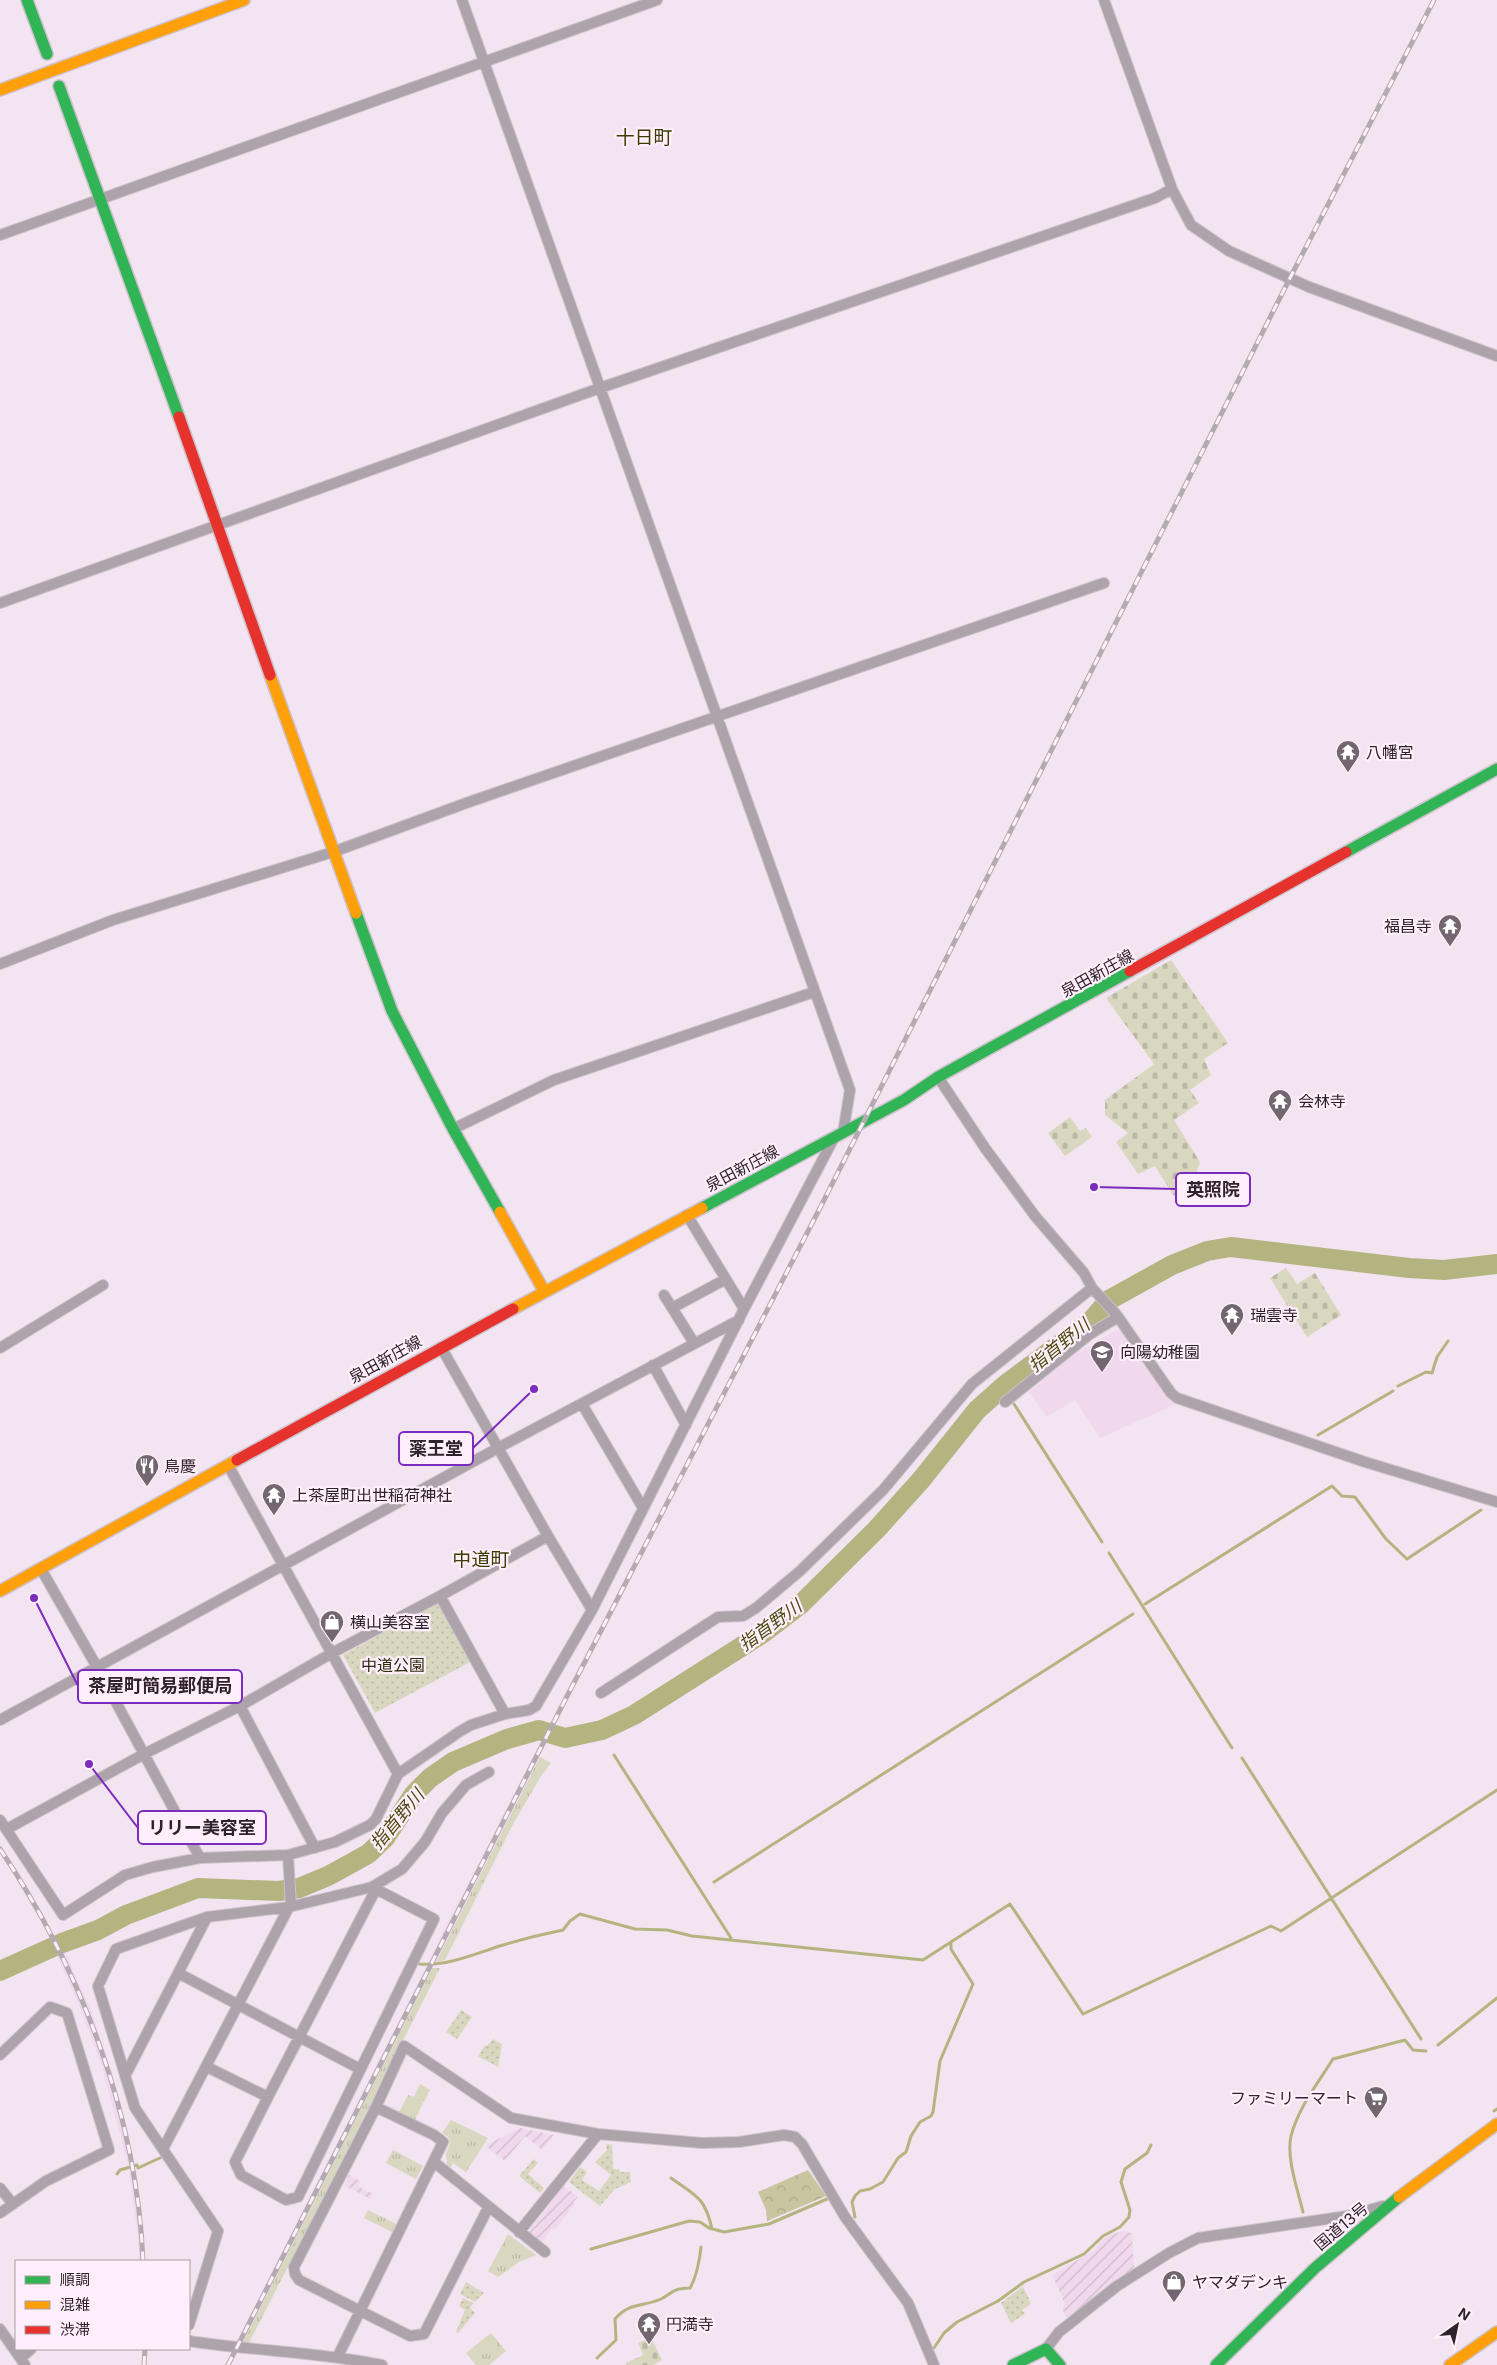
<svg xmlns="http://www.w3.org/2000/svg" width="1497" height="2365" font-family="Inter,'Noto Sans JP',sans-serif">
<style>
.built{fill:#f1d9ed}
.industrial{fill:url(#industrial-furrows)}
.grass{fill:url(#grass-tufts)}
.forest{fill:url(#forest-crowns)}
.cemetery{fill:url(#cemetery-stones)}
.park{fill:url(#park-dots)}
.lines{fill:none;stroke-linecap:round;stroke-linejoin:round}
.stream{stroke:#b4b481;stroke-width:3}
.river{stroke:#b4b481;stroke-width:20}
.street-casing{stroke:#cec2cc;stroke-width:12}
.fast-casing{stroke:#cec2cc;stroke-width:14}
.slow-casing{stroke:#cec2cc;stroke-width:14}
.jam-casing{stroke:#cec2cc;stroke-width:14}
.street{stroke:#aca3ab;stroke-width:10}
.fast{stroke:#30b455;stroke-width:11}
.slow{stroke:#ff9f0a;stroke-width:11}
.jam{stroke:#e5322d;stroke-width:11}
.rail-casing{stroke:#b4aab3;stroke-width:5}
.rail{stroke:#ffeffc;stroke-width:3;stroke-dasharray:9;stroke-linecap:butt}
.labels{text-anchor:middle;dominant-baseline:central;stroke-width:4.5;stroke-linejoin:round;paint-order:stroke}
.poi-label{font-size:16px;fill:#2d232b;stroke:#ffeffc;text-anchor:start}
.street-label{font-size:16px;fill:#2d232b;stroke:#ffeffc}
.park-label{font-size:16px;fill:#2a2c09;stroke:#ffeffc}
.water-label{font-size:18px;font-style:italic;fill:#4a4d11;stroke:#ffeffc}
.quarter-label{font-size:19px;fill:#3c3e00;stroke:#ffeffc}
.leader{fill:none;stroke:#7b2cbf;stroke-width:2}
.callout-dot{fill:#7b2cbf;stroke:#ffeffc;stroke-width:2}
.callout{fill:#ffeffc;stroke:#7b2cbf;stroke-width:2}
.callout-label{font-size:18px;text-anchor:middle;font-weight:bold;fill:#2d232b}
</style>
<defs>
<pattern id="industrial-furrows" width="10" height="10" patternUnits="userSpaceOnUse" patternTransform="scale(1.25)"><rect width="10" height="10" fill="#f1d9ed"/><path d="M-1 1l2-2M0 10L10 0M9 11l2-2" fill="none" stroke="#cfbacb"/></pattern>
<pattern id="grass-tufts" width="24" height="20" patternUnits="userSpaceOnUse" patternTransform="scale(1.25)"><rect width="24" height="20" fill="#dad7c0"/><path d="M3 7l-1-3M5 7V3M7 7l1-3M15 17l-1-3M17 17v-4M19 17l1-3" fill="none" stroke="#bbb8a5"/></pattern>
<pattern id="forest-crowns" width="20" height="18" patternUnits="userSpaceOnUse" patternTransform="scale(1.25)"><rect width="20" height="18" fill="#c9c5a0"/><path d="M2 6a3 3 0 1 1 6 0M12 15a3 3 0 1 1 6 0" fill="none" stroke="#ada98a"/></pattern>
<pattern id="cemetery-stones" width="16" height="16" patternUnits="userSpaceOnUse" patternTransform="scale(1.25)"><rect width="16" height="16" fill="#dad7c0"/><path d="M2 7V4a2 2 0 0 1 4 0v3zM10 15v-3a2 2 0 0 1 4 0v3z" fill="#bbb8a5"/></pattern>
<pattern id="park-dots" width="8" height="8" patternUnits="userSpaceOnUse" patternTransform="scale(1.25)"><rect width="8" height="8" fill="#dad7c0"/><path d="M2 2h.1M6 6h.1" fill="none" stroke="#bbb8a5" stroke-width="1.8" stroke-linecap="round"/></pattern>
</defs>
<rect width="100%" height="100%" fill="#f2e4f0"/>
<path class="built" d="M 1122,1327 L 1179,1403 L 1100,1438 L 1075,1400 L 1047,1417 L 1029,1392 L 1071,1356 Z
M 534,1755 L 540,1757 L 436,1962 L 430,1958 Z
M 65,1952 L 91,2010 L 110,2067 L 133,2164 L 128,2165 L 102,2067 L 81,2010 L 57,1955 Z
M 424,1971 L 430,1973 L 242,2344 L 236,2343 Z
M 134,2172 L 144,2238 L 145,2261 L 139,2261 L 138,2236 L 129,2173 Z"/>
<path class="industrial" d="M 521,2128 L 554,2135 L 542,2150 L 525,2136 L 505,2161 L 487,2147 L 488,2144 Z
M 349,2175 L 361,2181 L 358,2186 L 373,2194 L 370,2199 L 344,2185 Z
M 564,2186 L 578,2197 L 573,2202 L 575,2204 L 555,2230 L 552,2228 L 542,2243 L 528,2232 Z
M 1123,2231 L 1132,2233 L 1134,2271 L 1066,2318 L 1062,2307 L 1065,2304 L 1052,2275 L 1093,2251 L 1107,2236 Z"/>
<path class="grass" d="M 540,1757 L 551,1763 L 541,1776 L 512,1826 L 445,1960 L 436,1962 Z
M 432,1968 L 440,1968 L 248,2345 L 242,2344 Z
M 420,2084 L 430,2090 L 424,2102 L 420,2101 L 423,2103 L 415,2120 L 399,2112 L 408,2095 L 414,2097 Z
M 451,2120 L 488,2138 L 466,2172 L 453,2163 L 449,2170 L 447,2169 L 446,2153 L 450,2144 L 448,2137 L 442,2133 Z
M 393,2150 L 423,2166 L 416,2179 L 386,2163 Z
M 368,2210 L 396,2224 L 392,2232 L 364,2218 Z
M 508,2234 L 536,2255 L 519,2262 L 498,2277 L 488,2271 Z
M 491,2333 L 506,2351 L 489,2365 L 476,2365 L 466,2353 Z"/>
<path class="forest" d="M 808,2170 L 826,2196 L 767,2221 L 766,2210 L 758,2192 Z"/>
<path class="cemetery" d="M 1171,960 L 1228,1043 L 1204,1059 L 1211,1075 L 1190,1090 L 1199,1103 L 1174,1120 L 1200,1162 L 1192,1185 L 1174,1196 L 1155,1166 L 1138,1174 L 1116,1142 L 1128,1133 L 1105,1115 L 1105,1100 L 1154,1064 L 1106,998 Z
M 1070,1117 L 1080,1131 L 1086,1128 L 1092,1137 L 1065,1156 L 1048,1133 Z
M 1286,1268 L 1297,1284 L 1315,1273 L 1341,1315 L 1307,1337 L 1270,1278 Z
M 651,2337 L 662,2360 L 653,2365 L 627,2365 L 626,2363 L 643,2355 L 638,2343 Z"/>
<path class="park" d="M 437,1603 L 470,1662 L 375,1713 L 343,1655 Z
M 461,2010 L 472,2017 L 457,2039 L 446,2032 Z
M 493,2039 L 502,2044 L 498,2067 L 478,2056 L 485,2045 L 487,2046 Z
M 606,2144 L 612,2145 L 613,2169 L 619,2169 L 620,2172 L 630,2172 L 631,2182 L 615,2189 L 600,2206 L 569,2182 L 580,2167 L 587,2172 L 582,2180 L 599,2191 L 611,2175 L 595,2162 L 607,2150 Z
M 534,2159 L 538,2163 L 528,2174 L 544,2188 L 540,2193 L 519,2176 Z
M 466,2282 L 484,2293 L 475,2302 L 460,2294 Z
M 1023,2286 L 1031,2304 L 1022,2310 L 1025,2314 L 1011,2323 L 1001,2303 Z
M 463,2298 L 473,2303 L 470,2308 L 475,2313 L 458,2333 L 456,2332 L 465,2310 L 459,2306 Z"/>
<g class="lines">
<path class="stream" d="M 1398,1386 L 1426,1372 L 1432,1373 L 1437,1357 L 1448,1341
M 1014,1404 L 1102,1542
M 1318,1435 L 1393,1391
M 1109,1553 L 1232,1748
M 1145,1604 L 1332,1486 L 1342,1496 L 1355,1497 L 1386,1539 L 1407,1559 L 1481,1510
M 614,1755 L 731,1938
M 1242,1758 L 1421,2039
M 714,1882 L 1133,1614
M 419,1964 C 449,1966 474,1954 503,1945 C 523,1939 543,1934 563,1930 L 570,1921 L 580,1914 L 635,1929 L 667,1930 L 692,1936 L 923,1960 L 1010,1904 L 1083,2014 L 1271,1926 L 1281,1931 L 1497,1790
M 1438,2045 L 1497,1998
M 1494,2111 L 1497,2109
M 117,2174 L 120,2170 L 137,2165 L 138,2168 L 162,2157
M 671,2178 C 696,2196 705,2197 712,2229
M 1303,2212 C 1298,2191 1286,2158 1291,2136 C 1298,2108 1318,2083 1333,2059 L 1405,2040 L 1413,2050 L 1426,2051
M 855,2217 L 852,2202 L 855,2196 L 860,2191 L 870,2189 L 883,2182 L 898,2158 L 906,2152 L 911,2136 L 920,2122 L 931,2116 L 933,2112 L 940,2061 L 973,1984 L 951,1949 L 951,1942
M 591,2249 L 689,2221 L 700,2222 L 709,2228 L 724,2232 L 769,2224 L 827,2199
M 934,2348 L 944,2333 L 957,2322 L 998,2301 L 1024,2282 L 1084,2254 L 1103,2236 L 1120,2227 L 1129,2217 L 1130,2210 L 1121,2182 L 1125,2169 L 1147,2153 L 1151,2145
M 597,2358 L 616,2340 L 615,2319 C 629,2302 643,2307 661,2299 C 675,2292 670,2289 690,2288 C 696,2278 700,2259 701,2247"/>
<path class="river" d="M 0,1971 L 62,1943 L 98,1930 L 126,1915 L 198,1888 L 279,1891 L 299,1888 L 328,1876 L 368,1854 L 385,1838 L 414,1794 L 430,1778 L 453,1762 L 507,1739 L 539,1730 L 565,1738 L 602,1730 L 634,1715 L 763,1633 L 801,1604 L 876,1530 L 921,1480 L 977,1410 L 1005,1385 L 1091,1321 L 1109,1300 L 1172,1265 L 1207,1251 L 1231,1247 L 1409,1268 L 1444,1270 L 1497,1264"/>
<g class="street-casing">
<path id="street" d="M 462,0 L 850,1090 L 843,1133
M 1104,0 L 1172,189 L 1191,225 L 1229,251 L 1309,287 L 1497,356
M 0,235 L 657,0
M 0,603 L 600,388 L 1155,198 L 1172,189
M 0,964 L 113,920 L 333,852 L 469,802 L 1104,583
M 938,1077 L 985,1148 L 1035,1216 L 1084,1273 L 1092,1288 L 1116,1314 L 1171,1393 L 1177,1398 L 1365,1462 L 1497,1502
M 453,1129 L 554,1080 L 814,992
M 687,1215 L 744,1309
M 664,1295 L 694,1343
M 672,1308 L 726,1279
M 441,1347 L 548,1536 L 592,1610
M 0,1348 L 103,1285
M 653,1365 L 686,1425
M 1005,1402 L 1090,1334 L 1118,1317
M 582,1404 L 643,1508
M 228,1465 L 398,1774
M 41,1569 L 97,1667 L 200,1858
M 440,1596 L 505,1714
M 601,1693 L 718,1617 L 743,1616 L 756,1608 L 800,1571 L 883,1490 L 972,1384 L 1092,1288
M 240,1706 L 315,1848
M 0,1720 L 498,1448 L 739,1320
M 0,1820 L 63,1915 L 125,1875 L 153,1867 L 200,1858 L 288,1855 L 335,1842 L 370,1825 L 376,1819 L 398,1774 L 459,1732 L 471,1725 L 505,1714 L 529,1710 L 536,1706 L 592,1610 L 744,1309 L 834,1138
M 7,1829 L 144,1754 L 240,1706 L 332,1653 L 440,1596 L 548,1536
M 288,1855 L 291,1906
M 178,1973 L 360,2069
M 0,2055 L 50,2007 L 67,2013 L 109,2150 L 46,2181 L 0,2213
M 207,2067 L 268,2097 L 376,1889
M 125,2076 L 207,1917
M 268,2097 L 235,2162 L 241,2175 L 286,2200 L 298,2197 L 434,1919 L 372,1887
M 163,2149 L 289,1907
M 434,2162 L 545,2252
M 0,2188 L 13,2204
M 488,2208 L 424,2334 L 410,2336 L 299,2280 L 295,2274 L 294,2267 L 376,2107 L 404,2046 L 511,2118 L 598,2134 L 702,2143 L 739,2142 L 784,2135 L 795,2137 L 802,2144 L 845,2217 L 908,2303 L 934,2365
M 519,2232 L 598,2134
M 189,2325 L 218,2231 L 135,2108 L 98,1986 L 116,1949 L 207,1917 L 289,1907 L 372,1887 L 402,1869 L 425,1842 L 442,1813 L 466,1785 L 489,1772
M 0,2329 L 25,2365
M 189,2341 C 253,2351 318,2352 382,2365
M 1046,2349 L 1059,2332 L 1117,2286 L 1169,2253 L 1198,2238 L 1347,2216 L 1383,2206
M 338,2356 L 443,2142 L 434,2135 L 376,2107
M 21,2358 L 31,2349"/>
</g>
<g class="fast-casing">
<path id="fast" d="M 27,0 L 47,54
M 59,86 L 179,417
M 1346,852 L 1497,769
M 356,913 L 392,1011 L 453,1129 L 500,1212
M 702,1208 L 904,1100 L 938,1077 L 1130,971
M 1013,2365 L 1046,2349 L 1060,2365
M 1216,2365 L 1315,2268 L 1399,2197"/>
</g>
<g class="slow-casing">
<path id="slow" d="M 0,90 L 244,0
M 270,675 L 356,913
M 500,1212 L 544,1291
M 513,1309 L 702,1208
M 0,1591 L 237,1460
M 1399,2197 L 1497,2124
M 1450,2365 L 1497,2332"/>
</g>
<g class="jam-casing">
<path id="jam" d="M 179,417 L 270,675
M 1130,971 L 1346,852
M 237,1460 L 513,1309"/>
</g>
<use href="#street" class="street"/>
<use href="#fast" class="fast"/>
<use href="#slow" class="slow"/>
<use href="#jam" class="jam"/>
<g class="rail-casing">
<path id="rail" d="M 0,1849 C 81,1970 137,2115 143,2261
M 144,2365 L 145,2349
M 228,2365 L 563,1704 L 820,1208 L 1290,278 L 1434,0"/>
</g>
<use href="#rail" class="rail"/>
</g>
<defs>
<g id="temple-pin" transform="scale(1.25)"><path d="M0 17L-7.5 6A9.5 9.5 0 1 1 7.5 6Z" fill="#726770" stroke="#ffeffc"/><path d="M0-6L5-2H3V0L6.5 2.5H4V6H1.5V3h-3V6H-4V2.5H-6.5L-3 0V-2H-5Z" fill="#fff"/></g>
<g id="school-pin" transform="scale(1.25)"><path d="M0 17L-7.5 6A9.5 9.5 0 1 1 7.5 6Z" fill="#726770" stroke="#ffeffc"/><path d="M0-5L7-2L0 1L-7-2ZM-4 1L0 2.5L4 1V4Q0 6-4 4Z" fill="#fff"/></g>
<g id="restaurant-pin" transform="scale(1.25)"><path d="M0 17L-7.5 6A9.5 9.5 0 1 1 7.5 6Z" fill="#726770" stroke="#ffeffc"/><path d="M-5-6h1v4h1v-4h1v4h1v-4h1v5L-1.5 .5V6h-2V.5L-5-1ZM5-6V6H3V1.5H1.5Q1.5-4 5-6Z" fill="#fff"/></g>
<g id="shop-pin" transform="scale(1.25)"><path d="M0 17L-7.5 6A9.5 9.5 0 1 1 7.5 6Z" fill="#726770" stroke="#ffeffc"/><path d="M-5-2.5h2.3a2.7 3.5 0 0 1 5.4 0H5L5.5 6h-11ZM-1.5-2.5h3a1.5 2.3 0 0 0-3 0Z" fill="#fff"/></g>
<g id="supermarket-pin" transform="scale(1.25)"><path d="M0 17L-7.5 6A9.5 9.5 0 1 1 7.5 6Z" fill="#726770" stroke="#ffeffc"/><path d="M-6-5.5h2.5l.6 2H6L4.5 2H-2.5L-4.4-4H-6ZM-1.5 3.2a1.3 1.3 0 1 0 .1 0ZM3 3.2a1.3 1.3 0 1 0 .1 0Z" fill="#fff"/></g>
</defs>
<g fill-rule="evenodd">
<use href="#temple-pin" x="1348" y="752"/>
<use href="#temple-pin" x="1450" y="926"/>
<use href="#temple-pin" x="1280" y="1101"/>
<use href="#temple-pin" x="1232" y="1315"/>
<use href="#school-pin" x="1102" y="1352"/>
<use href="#restaurant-pin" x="147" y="1466"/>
<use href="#temple-pin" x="274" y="1495"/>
<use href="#shop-pin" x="332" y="1622"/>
<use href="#supermarket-pin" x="1376" y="2098"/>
<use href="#shop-pin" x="1174" y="2282"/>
<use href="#temple-pin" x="649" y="2324"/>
</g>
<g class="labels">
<g class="poi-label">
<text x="1366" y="752">八幡宮</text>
<text x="1432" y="926" text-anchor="end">福昌寺</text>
<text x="1298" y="1101">会林寺</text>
<text x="1250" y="1315">瑞雲寺</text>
<text x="1120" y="1352">向陽幼稚園</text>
<text x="164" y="1466">鳥慶</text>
<text x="292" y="1495">上茶屋町出世稲荷神社</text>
<text x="350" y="1622">横山美容室</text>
<text x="1358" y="2098" text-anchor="end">ファミリーマート</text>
<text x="1192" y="2282">ヤマダデンキ</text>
<text x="666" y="2324">円満寺</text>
</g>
<g class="street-label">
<text transform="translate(1097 973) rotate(-29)">泉田新庄線</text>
<text transform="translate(742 1168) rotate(-28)">泉田新庄線</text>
<text transform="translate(385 1359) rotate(-29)">泉田新庄線</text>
<text transform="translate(1341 2226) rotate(-40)">国道13号</text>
</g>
<g class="park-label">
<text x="393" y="1665">中道公園</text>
</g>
<g class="water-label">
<text transform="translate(1059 1345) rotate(-39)">指首野川</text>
<text transform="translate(770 1625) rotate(-36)">指首野川</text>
<text transform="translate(397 1819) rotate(-50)">指首野川</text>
</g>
<g class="quarter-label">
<text x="644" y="137">十日町</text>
<text x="481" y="1559">中道町</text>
</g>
</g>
<path class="leader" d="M1094 1187L1176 1189M534 1389L473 1448M34 1598L78 1686M89 1764L138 1828"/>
<g class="callout-dot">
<circle cx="1094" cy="1187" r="5"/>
<circle cx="534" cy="1389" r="5"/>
<circle cx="34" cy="1598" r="5"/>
<circle cx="89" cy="1764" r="5"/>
</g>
<g class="callout">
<rect x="1176" y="1173" width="74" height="33" rx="5"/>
<rect x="399" y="1432" width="74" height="33" rx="5"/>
<rect x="78" y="1670" width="164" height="33" rx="5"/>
<rect x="138" y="1811" width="128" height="33" rx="5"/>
</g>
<g class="callout-label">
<text x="1213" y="1196">英照院</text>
<text x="436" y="1455">薬王堂</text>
<text x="160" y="1692">茶屋町簡易郵便局</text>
<text x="202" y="1834">リリー美容室</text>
</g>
<rect x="15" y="2260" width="175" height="90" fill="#ffeffc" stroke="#ab9da8"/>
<rect x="25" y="2276" width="25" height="8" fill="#30b455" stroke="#ab9da8"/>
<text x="60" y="2285" font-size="15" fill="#2d232b">順調</text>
<rect x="25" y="2301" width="25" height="8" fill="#ff9f0a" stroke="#ab9da8"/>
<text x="60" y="2310" font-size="15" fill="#2d232b">混雑</text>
<rect x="25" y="2326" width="25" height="8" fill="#e5322d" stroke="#ab9da8"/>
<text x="60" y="2335" font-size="15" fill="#2d232b">渋滞</text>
<g transform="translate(1457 2325) rotate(33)" stroke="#ffeffc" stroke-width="4" paint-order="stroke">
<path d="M0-4L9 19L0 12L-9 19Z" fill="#2d232b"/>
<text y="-8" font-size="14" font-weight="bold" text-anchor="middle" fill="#2d232b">N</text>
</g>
</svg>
